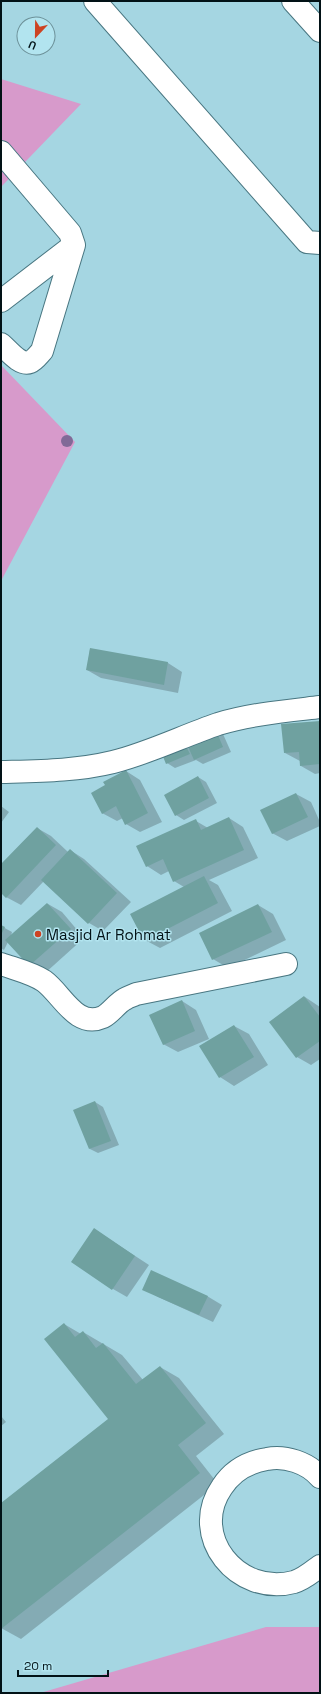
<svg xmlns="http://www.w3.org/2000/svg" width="321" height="1694" font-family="'Space Grotesk',sans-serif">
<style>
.green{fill:#d79acb}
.shadow{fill:#0003}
.building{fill:#6fa1a0}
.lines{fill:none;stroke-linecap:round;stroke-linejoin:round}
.street-casing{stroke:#487681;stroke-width:24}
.street{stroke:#fff;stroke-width:22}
.tree{fill:#816a97}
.poi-dot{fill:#cd4323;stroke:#b2e4ef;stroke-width:1.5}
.labels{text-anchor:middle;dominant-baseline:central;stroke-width:3;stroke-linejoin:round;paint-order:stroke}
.poi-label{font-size:15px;fill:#021216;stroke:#b2e4ef;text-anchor:start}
</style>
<rect width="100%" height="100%" fill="#a5d6e2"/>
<path class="green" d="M 1,79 L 81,104 L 1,187 Z
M 1,365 L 75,442 L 1,581 Z
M 266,1627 L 320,1627 L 320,1693 L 40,1693 Z"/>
<path class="shadow" d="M 90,649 L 168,663 L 182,672 L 178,693 L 101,678 L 87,670 Z
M 320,722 L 320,773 L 315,774 L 301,766 L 300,761 L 285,753 Z
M 223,734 L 231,752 L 203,764 L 196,760 L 175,768 L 167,763 L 187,742 Z
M 126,771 L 140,780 L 162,822 L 140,832 L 126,824 L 123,818 L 117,821 L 102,813 L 106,786 Z
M 198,777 L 206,782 L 217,803 L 184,820 L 176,815 Z
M 296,794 L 311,802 L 320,822 L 320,826 L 287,841 L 272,833 Z
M 1,806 L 9,812 L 1,823 Z
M 229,818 L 243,827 L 258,858 L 209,880 L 218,885 L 232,911 L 160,948 L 145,940 L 184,887 L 174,881 L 169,871 L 161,875 L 147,866 L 196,821 L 208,828 Z
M 37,828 L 51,836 L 68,852 L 70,850 L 84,859 L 131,902 L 103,931 L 89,923 L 44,881 L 21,905 L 6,897 L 1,892 L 1,865 Z
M 48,904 L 62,912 L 84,938 L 44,974 L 8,942 L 4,950 L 1,948 L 1,926 L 12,932 L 11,936 Z
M 258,905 L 273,914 L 286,940 L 228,968 L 213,959 Z
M 305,997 L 320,1007 L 320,1059 L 311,1065 L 297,1057 Z
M 182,1001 L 196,1010 L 209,1039 L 178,1052 L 163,1044 Z
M 234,1026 L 249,1034 L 268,1065 L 234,1086 L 220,1077 Z
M 95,1102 L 103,1107 L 119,1145 L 98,1153 L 90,1149 Z
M 94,1229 L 149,1265 L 127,1297 L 113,1289 Z
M 144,1289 L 207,1296 L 222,1305 L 213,1322 L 158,1297 Z
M 64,1324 L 81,1334 L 83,1332 L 122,1355 L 143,1380 L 160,1367 L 179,1378 L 224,1434 L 196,1456 L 218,1484 L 21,1639 L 1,1628 L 1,1501 L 2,1503 L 109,1419 Z
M 1,1416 L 6,1422 L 1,1426 Z"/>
<path class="building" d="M 90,648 L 168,662 L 164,685 L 86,670 Z
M 320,721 L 320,764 L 300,766 L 299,752 L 284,753 L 281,724 Z
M 215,728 L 223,747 L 194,760 L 186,742 Z
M 185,744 L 190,754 L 166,764 L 162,754 Z
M 126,770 L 148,813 L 125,825 L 116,806 L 102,814 L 91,793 L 105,785 L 103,782 Z
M 198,776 L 209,798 L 175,816 L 164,795 Z
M 296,793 L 308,817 L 272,834 L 260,810 Z
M 229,817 L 244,850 L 173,882 L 163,859 L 146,867 L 136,846 L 196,819 L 201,830 Z
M 37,827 L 56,845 L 6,898 L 1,893 L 1,864 Z
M 70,849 L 117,893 L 88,924 L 41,880 Z
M 204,876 L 218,903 L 144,941 L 130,914 Z
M 47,903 L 71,929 L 29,966 L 5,940 Z
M 258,904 L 272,932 L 212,960 L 199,933 Z
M 1,925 L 5,927 L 1,935 Z
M 304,996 L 320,1017 L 320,1041 L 296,1058 L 269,1022 Z
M 182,1000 L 195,1031 L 163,1045 L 149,1015 Z
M 234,1025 L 254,1057 L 219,1078 L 199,1046 Z
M 95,1101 L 111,1141 L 89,1149 L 73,1110 Z
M 94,1228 L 135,1256 L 112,1290 L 71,1262 Z
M 151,1270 L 208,1296 L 199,1315 L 142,1290 Z
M 64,1323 L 75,1337 L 83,1331 L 96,1348 L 103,1343 L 136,1384 L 160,1366 L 206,1423 L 178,1445 L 200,1473 L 1,1629 L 1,1503 L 108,1419 L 44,1339 Z"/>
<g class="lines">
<g class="street-casing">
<path id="street" d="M 95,1 L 307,242 L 320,243
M 293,1 L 320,31
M 1,152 L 70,233 L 74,245 L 42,351 C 39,354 35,360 30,362 C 20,366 8,350 1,344
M 1,301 L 74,245
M 1,772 C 39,771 76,771 113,762 C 149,753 183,736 218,724 C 251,714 286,711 320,707
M 1,964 C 15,969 32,973 44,981 C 62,994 76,1029 103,1017 C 111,1013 117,1003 125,999 C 128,997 132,996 136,994 L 286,964
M 320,1477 C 308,1463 285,1455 267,1459 C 248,1462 233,1470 222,1487 C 188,1536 238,1597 294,1582 C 304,1579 312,1572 320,1566"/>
</g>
<use href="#street" class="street"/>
</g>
<circle class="tree" cx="67" cy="441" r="6"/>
<circle class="poi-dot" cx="38" cy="934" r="4"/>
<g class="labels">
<g class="poi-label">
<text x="46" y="934">Masjid Ar Rohmat</text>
</g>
</g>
<rect width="321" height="1694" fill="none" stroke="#021216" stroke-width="4"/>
<g transform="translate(36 36) rotate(202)"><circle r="19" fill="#b2e4ef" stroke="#6c9098"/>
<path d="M0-3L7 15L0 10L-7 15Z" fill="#cd4323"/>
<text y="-6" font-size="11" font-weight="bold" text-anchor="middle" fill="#021216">U</text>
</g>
<path d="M18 1670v6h90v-6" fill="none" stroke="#021216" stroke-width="2"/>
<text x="24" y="1670" font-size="12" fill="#021216" stroke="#b2e4ef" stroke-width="3" paint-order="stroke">20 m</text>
</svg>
